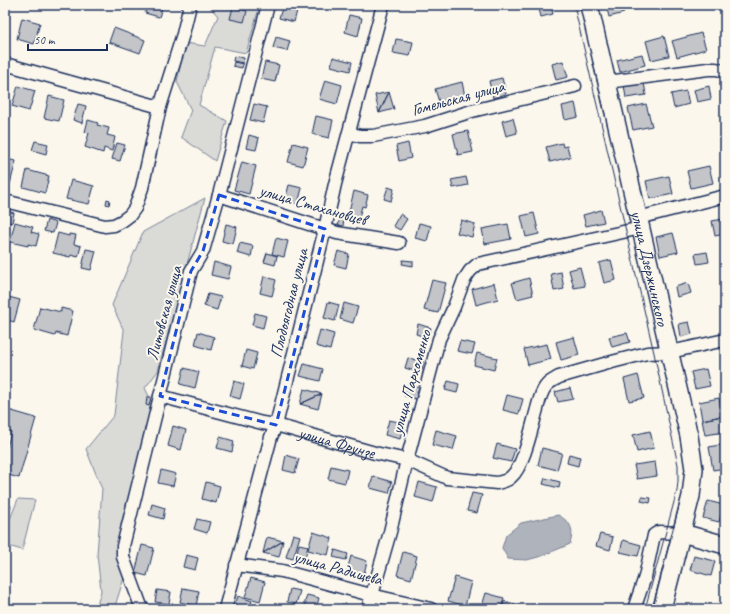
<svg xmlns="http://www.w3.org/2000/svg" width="730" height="614" font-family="Caveat,sans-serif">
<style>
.green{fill:#dadad7;stroke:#7a849a}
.water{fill:#afb3bb;stroke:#747e96}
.building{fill:#c3c5c9;stroke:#1b2f5e}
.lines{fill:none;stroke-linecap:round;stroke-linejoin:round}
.street-casing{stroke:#1b2f5e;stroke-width:15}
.secondary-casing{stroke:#1b2f5e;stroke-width:20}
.street{stroke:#fbf7ec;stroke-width:12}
.secondary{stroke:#fbf7ec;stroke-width:17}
.tram{stroke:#1b2f5e;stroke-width:1}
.marked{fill:none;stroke:#1d4ed8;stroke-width:3;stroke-dasharray:8 5;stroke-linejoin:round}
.labels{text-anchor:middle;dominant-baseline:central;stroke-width:4;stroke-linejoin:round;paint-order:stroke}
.street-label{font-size:17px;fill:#1b2f5e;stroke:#fbf7ec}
</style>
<rect width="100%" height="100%" fill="#fbf7ec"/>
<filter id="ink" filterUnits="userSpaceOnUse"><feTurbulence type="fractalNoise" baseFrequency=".025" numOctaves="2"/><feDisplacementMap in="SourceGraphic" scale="8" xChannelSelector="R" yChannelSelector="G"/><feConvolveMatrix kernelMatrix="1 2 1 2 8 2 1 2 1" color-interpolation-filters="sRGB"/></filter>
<g filter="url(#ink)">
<path class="green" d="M 208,5 L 260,5 L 246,53 L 215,47 L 199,105 L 227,121 L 215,161 L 181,137 L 191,110 L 177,82 L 185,43 L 205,46 L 218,16 Z
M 205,198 L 158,371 L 145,388 L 154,406 L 121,524 L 124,578 L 114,609 L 96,609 L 101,591 L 97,554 L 102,489 L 86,449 L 114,415 L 124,331 L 112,305 L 143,232 Z
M 18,499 L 35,500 L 22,550 L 5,545 L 5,517 L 10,519 Z"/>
<path class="water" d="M 558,515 C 572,523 574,529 570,544 L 542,556 L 527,560 L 508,559 L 502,548 L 506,535 L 521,523 Z"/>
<path class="building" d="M 118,5 L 135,5 L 134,10 Z
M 147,5 L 163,5 L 159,17 L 145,13 Z
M 283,5 L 298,7 L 294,22 L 279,18 Z
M 538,5 L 551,5 L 553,14 L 541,17 Z
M 622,5 L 624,13 L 609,17 L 607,9 Z
M 233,7 L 247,11 L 244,22 L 230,19 Z
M 349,15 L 362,18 L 358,36 L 345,32 Z
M 22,18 L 40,23 L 34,44 L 17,39 Z
M 114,28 L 145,40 L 140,53 L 109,42 Z
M 701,33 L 706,49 L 677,57 L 672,41 Z
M 664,36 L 669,56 L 651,60 L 646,41 Z
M 276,37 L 290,41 L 287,51 L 273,48 Z
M 396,39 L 413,42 L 410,56 L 393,53 Z
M 642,54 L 645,65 L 620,72 L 617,60 Z
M 234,56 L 244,58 L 243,63 L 233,61 Z
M 333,57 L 352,62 L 350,71 L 331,66 Z
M 563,61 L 568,77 L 556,80 L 552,64 Z
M 234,62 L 243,64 L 242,68 L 233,66 Z
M 265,62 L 279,65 L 275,82 L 261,79 Z
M 502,78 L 506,94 L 493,98 L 489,81 Z
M 325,80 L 342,85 L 337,104 L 319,99 Z
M 462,82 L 465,96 L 439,102 L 435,89 Z
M 644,82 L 646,95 L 626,98 L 624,85 Z
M 18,86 L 35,91 L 29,111 L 12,106 Z
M 709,86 L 711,99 L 697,102 L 694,90 Z
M 686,91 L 689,104 L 674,108 L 671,94 Z
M 389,92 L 379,113 L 375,95 Z
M 389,92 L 394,109 L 379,113 Z
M 49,96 L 64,100 L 59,121 L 44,118 Z
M 575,103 L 578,117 L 565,120 L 562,106 Z
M 78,104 L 86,106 L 82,123 L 73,120 Z
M 254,104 L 267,107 L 263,123 L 250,120 Z
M 646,104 L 652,126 L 633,130 L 628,108 Z
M 316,116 L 333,120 L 329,138 L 312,134 Z
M 513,118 L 517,133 L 506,136 L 502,121 Z
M 88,120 L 98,123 L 97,125 L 109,128 L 107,135 L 115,137 L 112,151 L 104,148 L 103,153 L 85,147 L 89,133 L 85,132 Z
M 468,131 L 473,152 L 458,155 L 453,134 Z
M 249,135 L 259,138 L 256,150 L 246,148 Z
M 35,141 L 48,144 L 46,154 L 32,150 Z
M 117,143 L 125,145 L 120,161 L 112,159 Z
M 293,143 L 308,147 L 303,166 L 288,162 Z
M 408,143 L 411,158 L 399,161 L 396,146 Z
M 562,143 L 563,147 L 567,146 L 570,157 L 550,162 L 546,147 Z
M 5,159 L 16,161 L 10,184 L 5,182 Z
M 242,162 L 256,166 L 249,194 L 234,190 Z
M 709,166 L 713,183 L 691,188 L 687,171 Z
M 27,170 L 49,176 L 45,193 L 23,187 Z
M 669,176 L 673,194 L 650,199 L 646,181 Z
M 466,177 L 468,185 L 453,188 L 451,180 Z
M 71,180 L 94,186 L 89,204 L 66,199 Z
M 289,185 L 302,188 L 298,204 L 285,200 Z
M 388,187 L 394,189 L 391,201 L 384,199 Z
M 354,191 L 368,195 L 365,207 L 362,206 L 359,218 L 348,215 Z
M 107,199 L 110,200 L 109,205 L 106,204 Z
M 5,210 L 14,213 L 12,223 L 5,221 Z
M 601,210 L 604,222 L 586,226 L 583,215 Z
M 534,213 L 539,234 L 526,237 L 521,216 Z
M 400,214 L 407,219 L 400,230 L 393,226 Z
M 340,218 L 344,219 L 343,226 L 338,225 Z
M 723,219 L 725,234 L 715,236 L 712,221 Z
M 47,220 L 56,223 L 53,233 L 44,231 Z
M 461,220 L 475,224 L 472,237 L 457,233 Z
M 15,222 L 33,227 L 31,232 L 39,234 L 36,246 L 28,244 L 28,246 L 10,242 Z
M 419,223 L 431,226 L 427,241 L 415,238 Z
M 226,224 L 237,227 L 233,244 L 222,241 Z
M 508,224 L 511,239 L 485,244 L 482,229 Z
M 58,233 L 69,236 L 69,234 L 76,235 L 74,244 L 81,246 L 78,257 L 71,255 L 70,257 L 53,253 Z
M 673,233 L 678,252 L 660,256 L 656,237 Z
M 276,238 L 288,241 L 284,257 L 272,254 Z
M 240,243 L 253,246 L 251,257 L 237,253 Z
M 86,249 L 96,251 L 91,270 L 82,268 Z
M 338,251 L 349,254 L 346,268 L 334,265 Z
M 707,252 L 709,262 L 697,264 L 695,254 Z
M 267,253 L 277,256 L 275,265 L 264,262 Z
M 403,260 L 413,261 L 413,266 L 402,264 Z
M 611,260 L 616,280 L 604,283 L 599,263 Z
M 214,262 L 231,267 L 228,279 L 211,275 Z
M 580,267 L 585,286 L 574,288 L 569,270 Z
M 561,272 L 564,289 L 554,291 L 551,274 Z
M 264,276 L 276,280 L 272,296 L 260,293 Z
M 529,278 L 533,295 L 517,299 L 512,283 Z
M 432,280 L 446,283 L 438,313 L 424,310 Z
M 494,283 L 498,299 L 476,305 L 472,289 Z
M 688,283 L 691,293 L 677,297 L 675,287 Z
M 208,294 L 221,297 L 217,310 L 204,306 Z
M 5,296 L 20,300 L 14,322 L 5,319 Z
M 328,302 L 339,305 L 335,321 L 324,318 Z
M 344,303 L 358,307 L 353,323 L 340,319 Z
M 40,307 L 61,312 L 61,308 L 73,311 L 67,336 L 56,333 L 55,336 L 34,330 Z
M 255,313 L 266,316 L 263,328 L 252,325 Z
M 689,322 L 692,334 L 681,337 L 679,324 Z
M 418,324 L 431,328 L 428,338 L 416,334 Z
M 320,330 L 334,334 L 330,350 L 316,346 Z
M 198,332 L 214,337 L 211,350 L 195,345 Z
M 627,333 L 630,342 L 612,347 L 609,337 Z
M 574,337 L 579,355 L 561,360 L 556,342 Z
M 460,341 L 475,344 L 472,354 L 457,351 Z
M 547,344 L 551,359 L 528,365 L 524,349 Z
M 246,350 L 257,353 L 253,369 L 242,366 Z
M 477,353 L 497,358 L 494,370 L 474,365 Z
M 408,358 L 424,362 L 421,373 L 405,368 Z
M 304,364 L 323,369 L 320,381 L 300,376 Z
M 184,368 L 199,372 L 195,388 L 180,384 Z
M 706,369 L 710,386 L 695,389 L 691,372 Z
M 638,375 L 644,398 L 629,401 L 624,379 Z
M 234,381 L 244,384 L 240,399 L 230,396 Z
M 448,381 L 459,384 L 457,393 L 445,390 Z
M 408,384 L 419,388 L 416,399 L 404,396 Z
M 570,388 L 573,399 L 558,402 L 555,392 Z
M 304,389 L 322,394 L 300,404 Z
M 322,394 L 318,409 L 300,404 Z
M 507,395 L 523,399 L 519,414 L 503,410 Z
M 147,397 L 151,397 L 149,406 L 146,405 Z
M 719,398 L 722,416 L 702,420 L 699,402 Z
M 5,409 L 36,418 L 19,478 L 5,474 L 5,454 L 11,432 L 5,430 Z
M 722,416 L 725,432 L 705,435 L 702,420 Z
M 389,420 L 404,423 L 400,439 L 385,435 Z
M 173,426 L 186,430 L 181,450 L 168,446 Z
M 436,430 L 457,436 L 453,450 L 432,445 Z
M 650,431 L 654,448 L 637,452 L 633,435 Z
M 220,437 L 234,441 L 232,452 L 217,448 Z
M 497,444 L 515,449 L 511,462 L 493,458 Z
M 725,444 L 725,468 L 713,470 L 709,447 Z
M 542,448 L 562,453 L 557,470 L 538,465 Z
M 569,454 L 580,457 L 578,466 L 567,463 Z
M 286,455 L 299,459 L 295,473 L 283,470 Z
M 655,462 L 657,476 L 637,479 L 634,465 Z
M 331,466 L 348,470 L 345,483 L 328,479 Z
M 161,470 L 176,474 L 173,486 L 158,483 Z
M 373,476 L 392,482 L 389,493 L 370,488 Z
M 545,478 L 560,482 L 559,488 L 543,484 Z
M 206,482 L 220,486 L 216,503 L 202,499 Z
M 419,482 L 437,487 L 433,502 L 415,497 Z
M 472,493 L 482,495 L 477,513 L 467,511 Z
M 642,497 L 651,498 L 650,503 L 641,501 Z
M 708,501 L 724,505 L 719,522 L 703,518 Z
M 5,504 L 11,506 L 7,516 L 5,515 Z
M 152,504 L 165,508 L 163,519 L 149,515 Z
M 197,519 L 210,522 L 207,533 L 194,529 Z
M 313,532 L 332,538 L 328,555 L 308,550 Z
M 293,534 L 300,536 L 293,559 L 286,557 Z
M 600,534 L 613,537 L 610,550 L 596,546 Z
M 267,537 L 283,541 L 263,553 Z
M 623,540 L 641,545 L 638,556 L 620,552 Z
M 283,541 L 279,557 L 263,553 Z
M 299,544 L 308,546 L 304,562 L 295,560 Z
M 142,545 L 154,548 L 147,576 L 135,573 Z
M 335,550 L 348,554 L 346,560 L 333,557 Z
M 403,552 L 417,556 L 411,579 L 397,575 Z
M 186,555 L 198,558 L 195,570 L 183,567 Z
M 351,556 L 367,561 L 363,578 L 346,574 Z
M 694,556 L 715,561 L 711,576 L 690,570 Z
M 455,577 L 471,582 L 465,606 L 448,601 Z
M 251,578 L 265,582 L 260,601 L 245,597 Z
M 183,588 L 199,591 L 196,606 L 180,602 Z
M 290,589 L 300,591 L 296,604 L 287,602 Z
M 157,590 L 171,592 L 169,604 L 155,602 Z
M 486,593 L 504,598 L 501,609 L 481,609 Z
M 307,595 L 319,598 L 316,609 L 303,609 Z
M 238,596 L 252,601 L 249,609 L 234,609 Z
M 504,601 L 526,607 L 525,609 L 502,609 Z
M 342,604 L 356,607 L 355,609 L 341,609 Z"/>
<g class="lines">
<g class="street-casing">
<g id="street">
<path d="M 5,64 L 160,107"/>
<path d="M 607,82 L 708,69 L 716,69 L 725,71"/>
<path d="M 349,133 L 360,136 L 373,136 L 425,126 L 472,111 L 575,86"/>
<path d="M 219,195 L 337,233 L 399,243"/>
<path d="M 5,201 L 105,226 L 114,225 L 122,221 L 130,215 L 135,208 L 142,188 L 160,107 L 183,34 L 190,5"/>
<path d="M 638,218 L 725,196"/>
<path id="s1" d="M 160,396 L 262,423 L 276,425 L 375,453 L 407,460 L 447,478 L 497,483 C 502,482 507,481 511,477 C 524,466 532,426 537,409 C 539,401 541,392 546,386 C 549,382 554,380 559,377 L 608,363 L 647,353 L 670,352 L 725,340"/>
<path d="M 236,565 L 282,571 L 371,595 L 431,609"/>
<path d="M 142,609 L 123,557 L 123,546 L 191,271 L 203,251 L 219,195 L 268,5"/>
<path d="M 225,609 L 271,437 L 276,425 L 325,229 L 335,184 L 383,5"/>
<path d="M 368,609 L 390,532 L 407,460 L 439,339 L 454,307 L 464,280 L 470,271 L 478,264 L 641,228"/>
<path d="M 634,609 L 645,577 L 654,535 L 659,532 L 682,533"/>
</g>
</g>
<g class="secondary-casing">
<g id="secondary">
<path id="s2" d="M 589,5 L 689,436 L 694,469 L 691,496 L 662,609"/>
<path d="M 682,533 L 725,545"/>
</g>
</g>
<use href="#street" class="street"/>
<use href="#secondary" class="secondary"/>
<path class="tram" d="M 574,5 L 654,353 L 678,465 L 678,481 L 677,491 L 645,609
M 593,63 L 605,114
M 652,609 L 679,506"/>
</g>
</g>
<path class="marked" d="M 219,195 L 325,229 L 276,425 L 160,396 L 191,271 L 203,251 Z"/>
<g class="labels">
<g class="street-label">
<text transform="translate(458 98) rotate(-15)">Гомельская улица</text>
<text transform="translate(313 205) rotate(16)">улица Стахановцев</text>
<text stroke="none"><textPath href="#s2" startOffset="270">улица Дзержинского</textPath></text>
<text transform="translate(289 303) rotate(-76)">Плодоягодная улица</text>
<text transform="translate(164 313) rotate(-75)">Литовская улица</text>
<text transform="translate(411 382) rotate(-74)">улица Пархоменко</text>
<text stroke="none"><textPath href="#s1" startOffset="183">улица Фрунзе</textPath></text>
<text transform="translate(338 568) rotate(15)">улица Радищева</text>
</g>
</g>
<rect width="730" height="614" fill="none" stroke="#fbf7ec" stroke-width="20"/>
<rect x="10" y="10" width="710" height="594" fill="none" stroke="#1b2f5e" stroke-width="1.5" filter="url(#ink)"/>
<path d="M28 44v6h79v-6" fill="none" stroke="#1b2f5e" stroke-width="2"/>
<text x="34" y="44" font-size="12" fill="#1b2f5e" stroke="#fbf7ec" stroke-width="3" paint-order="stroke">50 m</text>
</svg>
